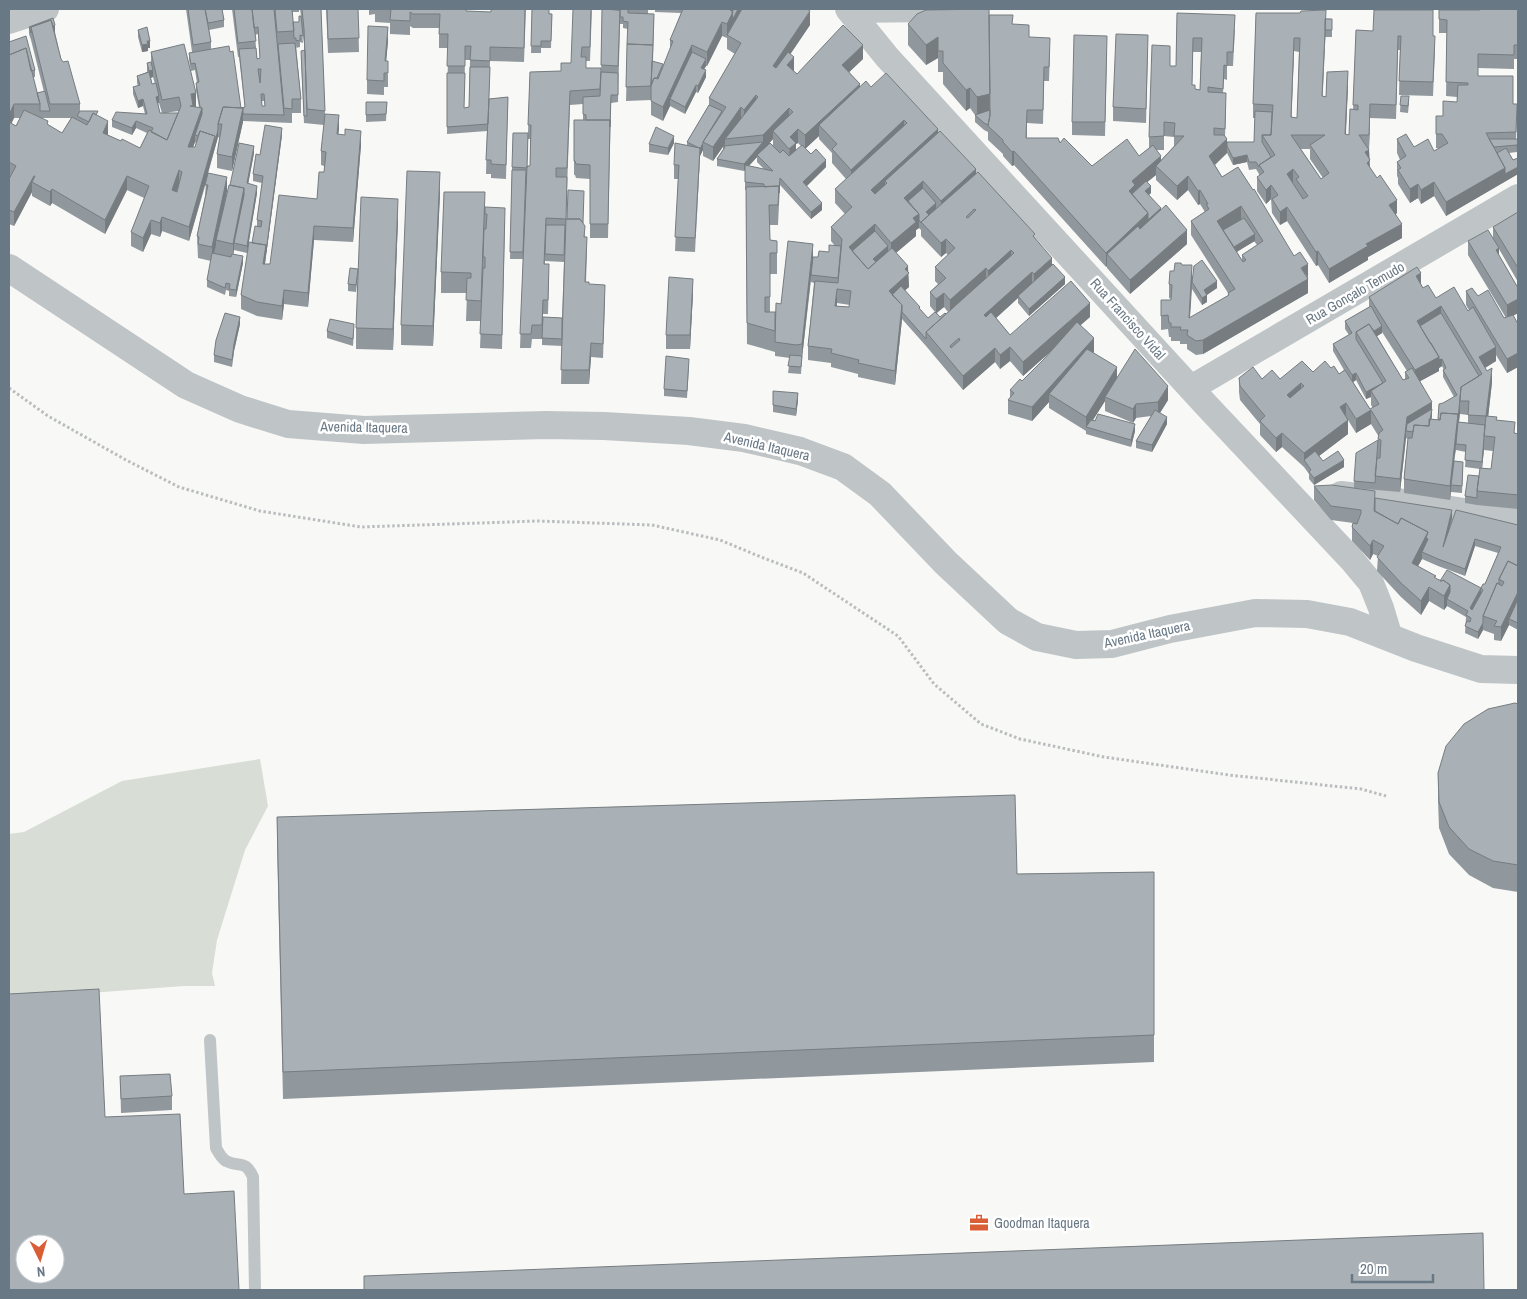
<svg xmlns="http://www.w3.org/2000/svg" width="1527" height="1299" font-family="'Archivo Narrow',sans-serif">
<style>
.green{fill:#d8ddd5}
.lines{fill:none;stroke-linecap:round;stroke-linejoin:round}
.path{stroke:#babdbf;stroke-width:3;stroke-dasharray:2.5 2.5;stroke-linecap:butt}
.service{stroke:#bfc4c7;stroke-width:12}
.minor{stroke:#bfc4c7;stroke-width:26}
.tertiary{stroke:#bfc4c7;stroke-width:28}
.wall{fill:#91989d;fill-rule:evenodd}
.shaded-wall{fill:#767c7f}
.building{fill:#a9b1b6;stroke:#767c7f;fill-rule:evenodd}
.labels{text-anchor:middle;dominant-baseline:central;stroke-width:5;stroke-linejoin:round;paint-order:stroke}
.street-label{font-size:14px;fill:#697885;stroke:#fff}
.poi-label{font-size:14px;fill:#697885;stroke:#fff;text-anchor:start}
</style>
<rect width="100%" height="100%" fill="#f8f8f6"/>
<path class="green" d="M 260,759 L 268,806 L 245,850 L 217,940 L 212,973 L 215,986 L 184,986 L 9,999 L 9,834 L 24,832 L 122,781 Z"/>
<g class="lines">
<path class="path" d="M 9,388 L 48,416 L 126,460 L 179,487 L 260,511 L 361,527 L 538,521 L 652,525 L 720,540 L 761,557 L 803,573 L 898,636 L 934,684 L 981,724 L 1020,739 L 1104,757 L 1229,775 L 1361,789 L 1386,796"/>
<path class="service" d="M 210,1040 L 216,1148 C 219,1153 221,1158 226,1161 C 240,1168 245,1159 253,1177 L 255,1290"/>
<path class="minor" d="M 848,9 L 887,57 L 1207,406 L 1351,559 L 1371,583 L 1381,608 L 1390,638
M 849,10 L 932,9
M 9,21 L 46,9
M 1191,388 L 1518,197
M 1341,494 L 1398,501 L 1518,519"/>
<path class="tertiary" d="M 9,268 L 186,385 L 240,409 L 288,424 L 364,430 L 546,425 L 604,426 L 689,431 L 744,438 L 800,451 L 843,467 L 880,494 L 946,563 L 1008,621 L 1037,637 L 1076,645 L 1112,644 L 1170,629 L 1255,613 L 1307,614 L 1350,622 L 1416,648 L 1481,669 L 1518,670"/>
</g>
<path class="wall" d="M 186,9 L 222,9 L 224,20 L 224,27 L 209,30 L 211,42 L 211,49 L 241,108 L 245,107 L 239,57 L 238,57 L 232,9 L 299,9 L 299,12 L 292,12 L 293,22 L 299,22 L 301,16 L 300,9 L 321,9 L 325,114 L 339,129 L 338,134 L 361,145 L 353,242 L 314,240 L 308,307 L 284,304 L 282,320 L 257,316 L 241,309 L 241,295 L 252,243 L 257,227 L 257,220 L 262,183 L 253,181 L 253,174 L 260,155 L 282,135 L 265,264 L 270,264 L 317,199 L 324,172 L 324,166 L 321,165 L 321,151 L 324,125 L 304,123 L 301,58 L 304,50 L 304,43 L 302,31 L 303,43 L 300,42 L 300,47 L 296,48 L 296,45 L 301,99 L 301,113 L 292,113 L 292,123 L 243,121 L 232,171 L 217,168 L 217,154 L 220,138 L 218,137 L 208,173 L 227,191 L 224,206 L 254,153 L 248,184 L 257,193 L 247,253 L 234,250 L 233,254 L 243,263 L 236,297 L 229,296 L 229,291 L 226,290 L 225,295 L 207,287 L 207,280 L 211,261 L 198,258 L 197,236 L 205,196 L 206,183 L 189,241 L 162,231 L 160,237 L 151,234 L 143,252 L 131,246 L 131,232 L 144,198 L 127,190 L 105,234 L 52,203 L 50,206 L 32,196 L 32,192 L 14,226 L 9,224 L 9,179 L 10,177 L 9,176 L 9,42 L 35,70 L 35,77 L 33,77 L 37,93 L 44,92 L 31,40 L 29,34 L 29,27 L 55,32 L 61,59 L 80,104 L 80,111 L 98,116 L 108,135 L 121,141 L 140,148 L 147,133 L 136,128 L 132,135 L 112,127 L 112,120 L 145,114 L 143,106 L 138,108 L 133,94 L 133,87 L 138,86 L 137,83 L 137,76 L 147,72 L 147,63 L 151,62 L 151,52 L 196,107 L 199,107 L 196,90 L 196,83 L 197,83 L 195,70 L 191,71 L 189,60 L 189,53 L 192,52 ZM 258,34 L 260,58 L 257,59 L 255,35 ZM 153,77 L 155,84 L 152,84 L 151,78 ZM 262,101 L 264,101 L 265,106 L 262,106 ZM 158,103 L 159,103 L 162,113 L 160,113 ZM 179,111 L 178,113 L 167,113 L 171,112 ZM 14,118 L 20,118 L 16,126 L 11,123 ZM 42,118 L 71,118 L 62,133 L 48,125 ZM 195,142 L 196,143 L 195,147 L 193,147 Z
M 326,9 L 358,9 L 359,52 L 328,53 Z
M 369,9 L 466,9 L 466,11 L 491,12 L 526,9 L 524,62 L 490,61 L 489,99 L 508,97 L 506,179 L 491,178 L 491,174 L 486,174 L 487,131 L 447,134 L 448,48 L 439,48 L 439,28 L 413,28 L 410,26 L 410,35 L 390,34 L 390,23 L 375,22 L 375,14 L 369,15 ZM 465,60 L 470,60 L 469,107 L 464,108 Z
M 532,9 L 552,14 L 551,48 L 541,48 L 541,53 L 531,53 Z
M 592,9 L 590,61 L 586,61 L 586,68 L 601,76 L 602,9 L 648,9 L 648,14 L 654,14 L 653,62 L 663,67 L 670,50 L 670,40 L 681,13 L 655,12 L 655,9 L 742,9 L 738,17 L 810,25 L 790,54 L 794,71 L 797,74 L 863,59 L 849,72 L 860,87 L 871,87 L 938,132 L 1035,238 L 1065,284 L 1029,316 L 1018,303 L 1018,298 L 996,318 L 1010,335 L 1090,317 L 1080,325 L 1094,352 L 1093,353 L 1117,378 L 1168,400 L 1160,413 L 1167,424 L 1152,452 L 1136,448 L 1136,441 L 1151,416 L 1136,418 L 1133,423 L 1105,411 L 1105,401 L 1093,420 L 1135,431 L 1131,447 L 1086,434 L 1086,431 L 1049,408 L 1049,402 L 1032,421 L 1008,414 L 1008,400 L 1010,398 L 1010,390 L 1022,381 L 1044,359 L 1051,351 L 1023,376 L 1010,361 L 1000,369 L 995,362 L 963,390 L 926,346 L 902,319 L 895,385 L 858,377 L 858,374 L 831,367 L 831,363 L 808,360 L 808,346 L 814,283 L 811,282 L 811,280 L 802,358 L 801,374 L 788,373 L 790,358 L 775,356 L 775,352 L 747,344 L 746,190 L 745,190 L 745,170 L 744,171 L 717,166 L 717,159 L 723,150 L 723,146 L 713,161 L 703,156 L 703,150 L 700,156 L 695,252 L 675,251 L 678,179 L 674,179 L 674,165 L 687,145 L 687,142 L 709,105 L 709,98 L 735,54 L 727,49 L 727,38 L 722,36 L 707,66 L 706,66 L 704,69 L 706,77 L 698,93 L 696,92 L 685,114 L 670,106 L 663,121 L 651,115 L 651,100 L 626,101 L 628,29 L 623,28 L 623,24 L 620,24 L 618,102 L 611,103 L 608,238 L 590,238 L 590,179 L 576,178 L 575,175 L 574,175 L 574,120 L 583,120 L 583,104 L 570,105 L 566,219 L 583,224 L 587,251 L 586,282 L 605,299 L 603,358 L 591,357 L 589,384 L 561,384 L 562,346 L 542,345 L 542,338 L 542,339 L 532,339 L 531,348 L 520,348 L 523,259 L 510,259 L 512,167 L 528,133 L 530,72 L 561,71 L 571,63 ZM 819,136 L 819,139 L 832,153 L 832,163 L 846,179 L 835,189 L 835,203 L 845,214 L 831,227 L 831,241 L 835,246 L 829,252 L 818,257 L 813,257 L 775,312 L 770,312 L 770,274 L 777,274 L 777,241 L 770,240 L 769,225 L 778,225 L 780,185 L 811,219 L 822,210 L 806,186 L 826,167 L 811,154 L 805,149 ZM 528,139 L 530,139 L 530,166 L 527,166 ZM 773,139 L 773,145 L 769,143 ZM 798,143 L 801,146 L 796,150 L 796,144 ZM 757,157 L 757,162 L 764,169 L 749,166 ZM 919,228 L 921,230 L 921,236 L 941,257 L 946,253 L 948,255 L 935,267 L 935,281 L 938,284 L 930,292 L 930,306 L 935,312 L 928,318 L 920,310 L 905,290 L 909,287 L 908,272 L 896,253 L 916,236 L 916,230 ZM 545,261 L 564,262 L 562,318 L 543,317 L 543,314 L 548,314 L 549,278 L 545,264 ZM 837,303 L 850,305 L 849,307 L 837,306 ZM 944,307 L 948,312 L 940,317 L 937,313 Z
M 1518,9 L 1518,59 L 1514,59 L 1514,69 L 1478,68 L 1478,76 L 1513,104 L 1517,118 L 1516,139 L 1518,139 L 1518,174 L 1446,216 L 1434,196 L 1421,204 L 1418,198 L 1410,203 L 1398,184 L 1398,178 L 1397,176 L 1397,162 L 1400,160 L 1397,153 L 1397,139 L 1414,147 L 1434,151 L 1439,148 L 1436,148 L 1436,116 L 1443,116 L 1457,102 L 1457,97 L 1446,96 L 1447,33 L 1439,33 L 1439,10 ZM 1517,152 L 1517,158 L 1513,160 L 1509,153 Z
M 1177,13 L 1235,29 L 1233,66 L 1227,66 L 1227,80 L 1224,79 L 1223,93 L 1226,107 L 1225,137 L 1227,142 L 1254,142 L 1255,118 L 1253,118 L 1253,104 L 1256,13 L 1332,19 L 1332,37 L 1325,37 L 1325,35 L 1322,96 L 1326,97 L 1348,85 L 1346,134 L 1349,135 L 1353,110 L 1356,30 L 1433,36 L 1435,50 L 1433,96 L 1399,95 L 1400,50 L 1398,50 L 1396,119 L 1370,118 L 1369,149 L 1370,168 L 1397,213 L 1396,214 L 1402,238 L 1368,257 L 1368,260 L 1329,283 L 1318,265 L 1316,266 L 1287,221 L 1280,225 L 1272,213 L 1271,199 L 1266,204 L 1257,191 L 1257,177 L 1259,176 L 1259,174 L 1256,169 L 1249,170 L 1247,162 L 1233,165 L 1227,153 L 1215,165 L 1222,177 L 1308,278 L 1308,293 L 1203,354 L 1196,355 L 1187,349 L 1187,344 L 1180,344 L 1180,341 L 1171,341 L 1171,337 L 1169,337 L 1168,329 L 1161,330 L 1161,300 L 1171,300 L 1171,299 L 1169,298 L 1169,284 L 1174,271 L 1182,265 L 1192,276 L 1217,288 L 1207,295 L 1207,302 L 1202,305 L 1192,289 L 1190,318 L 1228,296 L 1228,293 L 1191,235 L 1191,221 L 1205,212 L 1200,204 L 1198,205 L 1188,190 L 1177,200 L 1156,180 L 1156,175 L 1147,182 L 1151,193 L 1149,195 L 1187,244 L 1130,294 L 1107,268 L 1107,266 L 1106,267 L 1014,165 L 1012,166 L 1003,156 L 1003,154 L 988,140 L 988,132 L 984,130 L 975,122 L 975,115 L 970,108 L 966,111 L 943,84 L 943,72 L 938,72 L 938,58 L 926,65 L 908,45 L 908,24 L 989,15 L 1013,24 L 1029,37 L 1050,52 L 1049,81 L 1044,81 L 1043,124 L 1027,123 L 1027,138 L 1060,143 L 1092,166 L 1139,156 L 1149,148 L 1149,137 L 1170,66 L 1176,66 ZM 1294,51 L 1299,52 L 1297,118 L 1291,117 ZM 1193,52 L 1201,52 L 1200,90 L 1195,89 L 1192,85 ZM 1164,136 L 1174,137 L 1174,146 L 1161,160 L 1156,150 L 1164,150 ZM 1301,149 L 1310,149 L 1310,159 L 1323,178 L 1321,179 ZM 1254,241 L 1257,245 L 1242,255 L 1242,260 L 1237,252 Z
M 138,30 L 150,48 L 148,48 L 148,51 L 142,52 L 138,37 Z
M 388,41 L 386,61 L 388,75 L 388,87 L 384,87 L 384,95 L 367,94 L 367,80 Z
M 1148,49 L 1146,123 L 1113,121 L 1113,107 Z
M 1107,50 L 1105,136 L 1072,135 L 1072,122 Z
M 1401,96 L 1409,103 L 1408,113 L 1400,112 Z
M 366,102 L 387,102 L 386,121 L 366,122 Z
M 674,143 L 668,155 L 649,152 L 649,144 Z
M 440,193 L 433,346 L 401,345 L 401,325 Z
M 485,207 L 505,222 L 502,349 L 480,348 L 481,321 L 466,321 L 467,293 L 441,293 L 441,272 Z
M 1518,212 L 1518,282 L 1499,249 L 1499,255 L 1518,288 L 1518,313 L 1513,316 L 1518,324 L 1518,367 L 1507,373 L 1496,355 L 1496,361 L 1485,368 L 1492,382 L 1488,417 L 1497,420 L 1515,433 L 1518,434 L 1518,433 L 1518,509 L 1477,505 L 1465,503 L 1465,496 L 1479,476 L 1480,469 L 1465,467 L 1466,452 L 1456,450 L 1454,461 L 1463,469 L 1462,493 L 1451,492 L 1451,491 L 1450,500 L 1404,493 L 1404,479 L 1408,439 L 1406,438 L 1400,492 L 1354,488 L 1354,481 L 1378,440 L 1379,437 L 1371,424 L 1356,433 L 1348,420 L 1348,434 L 1319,456 L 1323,461 L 1344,467 L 1314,485 L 1309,479 L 1309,474 L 1304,467 L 1282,447 L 1276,452 L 1260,435 L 1260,424 L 1240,400 L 1239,392 L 1239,378 L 1280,379 L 1331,368 L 1339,374 L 1344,370 L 1333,351 L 1333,344 L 1349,335 L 1345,329 L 1345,321 L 1369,307 L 1369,297 L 1421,284 L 1423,288 L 1436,298 L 1468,311 L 1469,310 L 1466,305 L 1466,291 L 1478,296 L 1504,318 L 1506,318 L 1468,255 L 1468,241 L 1493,239 L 1493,227 ZM 1382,332 L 1407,371 L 1405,372 L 1405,379 L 1403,380 L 1377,336 L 1382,333 ZM 1442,366 L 1444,370 L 1443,370 L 1443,377 L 1454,397 L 1443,403 L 1438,420 L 1431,419 L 1432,416 L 1420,381 L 1439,371 L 1439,368 ZM 1356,380 L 1366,399 L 1371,397 L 1371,405 L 1373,408 L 1370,409 L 1353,382 ZM 1460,413 L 1460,414 L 1468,415 L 1468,423 L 1459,422 ZM 1484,449 L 1484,450 L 1493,451 L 1491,469 L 1482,468 Z
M 398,219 L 393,350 L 356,349 L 356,328 Z
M 358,276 L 356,292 L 348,291 L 348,284 Z
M 693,293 L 690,349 L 666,349 L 666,335 Z
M 240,324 L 234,351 L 232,367 L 214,362 L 214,355 Z
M 327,331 L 354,331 L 353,346 L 327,338 Z
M 689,366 L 687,398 L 664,396 L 664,389 Z
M 773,391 L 798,400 L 796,416 L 773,412 Z
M 1314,486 L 1375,498 L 1452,518 L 1449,531 L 1518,525 L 1518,630 L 1509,625 L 1501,641 L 1494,640 L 1494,634 L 1483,630 L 1478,639 L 1465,633 L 1466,617 L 1447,606 L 1444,610 L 1429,601 L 1421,615 L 1401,597 L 1377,571 L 1378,556 L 1373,554 L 1370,560 L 1352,541 L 1352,527 L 1353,523 L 1331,520 L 1314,500 ZM 1475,546 L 1498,553 L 1485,584 L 1481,588 L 1440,581 L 1418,566 L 1422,559 L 1438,566 L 1465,576 Z
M 1518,704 L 1518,892 L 1493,888 L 1469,875 L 1449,854 L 1439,828 L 1438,800 L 1438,773 Z
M 277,817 L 1017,874 L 1154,872 L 1154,1062 L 283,1099 L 277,844 Z
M 120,1076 L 172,1096 L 172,1110 L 121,1113 Z"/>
<path class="shaded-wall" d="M 731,9 L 742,9 L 728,36 L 727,35 L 727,38 L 727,24 Z
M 1326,10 L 1326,24 L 1322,110 L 1322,96 Z
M 810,11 L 810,25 L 773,80 L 773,66 Z
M 722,22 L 722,36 L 707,66 L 707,52 Z
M 55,25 L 55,32 L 34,40 L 33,33 Z
M 388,27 L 388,41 L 385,75 L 385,61 Z
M 938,37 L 938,58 L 926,65 L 926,45 Z
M 1294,38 L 1294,51 L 1291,131 L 1291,117 Z
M 147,41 L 150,41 L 150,48 L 148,48 L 148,51 L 142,52 L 142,45 Z
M 692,45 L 692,59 L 670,99 L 670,106 L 663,121 L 663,107 Z
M 863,45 L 863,59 L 842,79 L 842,65 Z
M 794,57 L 794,71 L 787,79 L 787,65 Z
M 706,59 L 706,66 L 701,75 L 701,68 Z
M 153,70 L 153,77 L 149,78 L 149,71 Z
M 706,70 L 706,77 L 698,93 L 698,86 Z
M 1348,71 L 1348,85 L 1345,148 L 1345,134 Z
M 860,84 L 860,98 L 819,125 L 819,136 L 805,149 L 805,135 Z
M 696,85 L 696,92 L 685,114 L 685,107 Z
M 970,88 L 970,108 L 966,111 L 966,90 Z
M 196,93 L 196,107 L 193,107 L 191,94 Z
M 1226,93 L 1225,141 L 1227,139 L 1227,153 L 1209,170 L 1209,156 L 1225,141 Z
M 990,94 L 990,114 L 977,118 L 977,97 Z
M 756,95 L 756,109 L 744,124 L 744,110 Z
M 159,96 L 159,103 L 156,104 L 156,97 Z
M 143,99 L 143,106 L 138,108 L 138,101 Z
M 14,104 L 14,118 L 9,129 L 9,115 Z
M 1370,104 L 1370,118 L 1369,149 L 1369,135 Z
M 741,107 L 741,121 L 725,139 L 725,144 L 713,161 L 713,147 Z
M 202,108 L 202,122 L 195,135 L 195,142 L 188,161 L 188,147 Z
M 243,108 L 243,122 L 232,171 L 232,157 Z
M 789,108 L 789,122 L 773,131 L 773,139 L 758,156 L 757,155 L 757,157 L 744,171 L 744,164 L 763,142 L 763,135 Z
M 339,115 L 339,129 L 337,148 L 337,134 Z
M 904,120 L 904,134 L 851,183 L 851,170 Z
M 108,121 L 108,135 L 103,133 Z
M 136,121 L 136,128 L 132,135 L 132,128 Z
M 282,128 L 282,135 L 263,278 L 263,264 Z
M 798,129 L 798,143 L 796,144 L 796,157 L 789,163 L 790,137 Z
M 938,129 L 938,143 L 887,183 L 885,181 L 885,191 L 871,204 L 871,190 Z
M 218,130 L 218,137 L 189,241 L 189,227 L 215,136 Z
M 361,131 L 361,145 L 353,242 L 353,228 Z
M 674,136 L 674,143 L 668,155 L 668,148 Z
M 703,143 L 703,150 L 700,156 L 695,252 L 700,149 Z
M 254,146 L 254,153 L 247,190 L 247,183 Z
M 1369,150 L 1370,174 L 1367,177 L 1365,152 Z
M 1014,151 L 1014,165 L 1012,166 L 1012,152 Z
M 1247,155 L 1247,162 L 1233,165 L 1233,158 Z
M 1161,156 L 1161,170 L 1156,166 L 1156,175 L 1135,192 L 1135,199 L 1129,191 L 1132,181 Z
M 826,160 L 826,167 L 803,190 L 803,182 Z
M 1518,167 L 1518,174 L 1446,216 L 1446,202 L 1505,168 Z
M 976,169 L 976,183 L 941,215 L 941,201 Z
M 1293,169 L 1293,182 L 1287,188 L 1287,174 Z
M 179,170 L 179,184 L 172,204 L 172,190 Z
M 440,172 L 440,193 L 433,346 L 433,326 Z
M 34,176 L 34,183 L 32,182 L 32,192 L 14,226 L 14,212 Z
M 127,176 L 127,190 L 105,234 L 105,220 Z
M 1188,176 L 1188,190 L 1177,200 L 1177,186 Z
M 227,177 L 227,191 L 217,240 L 216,240 L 216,245 L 212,261 L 212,247 Z
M 923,181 L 923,195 L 908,208 L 904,198 Z
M 1434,182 L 1434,196 L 1421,204 L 1421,190 Z
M 1418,184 L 1418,198 L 1410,203 L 1410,189 Z
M 1271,185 L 1271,199 L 1266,204 L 1266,190 Z
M 257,186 L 257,193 L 247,253 L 247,246 Z
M 1151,186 L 1151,193 L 1145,198 L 1145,191 Z
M 244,188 L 244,202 L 234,243 L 234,250 L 233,258 L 233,244 Z
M 52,189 L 52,203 L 50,206 L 50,192 Z
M 1200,190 L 1200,204 L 1198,205 L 1198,191 Z
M 398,199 L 398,219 L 393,350 L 393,329 Z
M 1397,200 L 1397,213 L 1389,219 L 1389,205 Z
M 822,203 L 822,210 L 811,219 L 811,212 Z
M 936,203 L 936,210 L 930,216 L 926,212 Z
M 1241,206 L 1241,220 L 1217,235 L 1217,221 Z
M 1287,207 L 1287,221 L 1280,225 L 1280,212 Z
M 1161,208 L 1161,215 L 1107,254 L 1107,266 L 1106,267 L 1106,253 L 1148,213 Z
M 919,214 L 919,228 L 916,230 L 916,236 L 891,257 L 891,243 L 913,218 Z
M 162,217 L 162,231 L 160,237 L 160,223 Z
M 151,220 L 151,234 L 143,252 L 143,238 Z
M 875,224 L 875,238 L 852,258 L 849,247 Z
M 1402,224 L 1402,238 L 1368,257 L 1368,260 L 1329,283 L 1329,269 L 1366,244 Z
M 314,226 L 314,240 L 308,307 L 308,293 Z
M 1187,230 L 1187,244 L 1130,294 L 1130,280 Z
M 1255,234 L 1255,241 L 1231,255 L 1231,248 Z
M 946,239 L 946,253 L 941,257 L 941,243 Z
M 813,244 L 813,258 L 802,358 L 802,344 Z
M 888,246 L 888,253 L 873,267 L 873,259 Z
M 1499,248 L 1499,262 L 1496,250 Z
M 1011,250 L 1011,264 L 988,285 L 988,271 Z
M 1318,251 L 1318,265 L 1316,266 L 1316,252 Z
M 243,256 L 243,263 L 236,297 L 236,290 Z
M 1052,258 L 1052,272 L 1034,288 L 1034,274 Z
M 1308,264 L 1308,278 L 1301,268 Z
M 1192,265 L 1192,279 L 1189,332 L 1189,318 Z
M 908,266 L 909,287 L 892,302 L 889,291 L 905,269 Z
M 986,268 L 986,282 L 950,314 L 950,300 Z
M 1032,272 L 1032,285 L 1018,296 L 1018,298 L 984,329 L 984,315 Z
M 1421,273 L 1421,287 L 1416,276 Z
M 1065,277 L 1065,284 L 1029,316 L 1029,309 Z
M 693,279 L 693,293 L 690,349 L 690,335 Z
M 1308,279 L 1308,293 L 1203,354 L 1203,340 Z
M 1217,281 L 1217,288 L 1205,296 L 1207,295 L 1207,302 L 1202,305 L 1202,298 L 1204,290 Z
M 837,289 L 837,303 L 835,320 L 835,306 Z
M 284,290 L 284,304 L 282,320 L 282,306 Z
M 944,293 L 944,307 L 936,313 L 936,299 Z
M 1518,299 L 1518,313 L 1507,319 L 1507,305 Z
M 1090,303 L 1090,317 L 1023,376 L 1023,362 Z
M 902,305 L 902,319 L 895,385 L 895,371 Z
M 1441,306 L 1441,320 L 1420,333 L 1417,321 Z
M 240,317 L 240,324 L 234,351 L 232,367 L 234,344 Z
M 1382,326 L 1382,333 L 1371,340 L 1371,333 Z
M 1094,338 L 1094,352 L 1054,397 L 1049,394 L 1049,402 L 1032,421 L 1032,407 Z
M 591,343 L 591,357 L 589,384 L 589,370 Z
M 1010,347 L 1010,361 L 1000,369 L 1000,355 Z
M 1496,347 L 1496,361 L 1480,371 L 1479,357 Z
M 995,348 L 995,362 L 963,390 L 963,376 Z
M 1518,353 L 1518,367 L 1507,373 L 1507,359 Z
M 1439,357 L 1442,359 L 1442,366 L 1439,368 L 1439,371 L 1415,384 L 1415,370 Z
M 1117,367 L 1117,381 L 1105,397 L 1105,401 L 1088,428 L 1086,427 L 1086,417 Z
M 1492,368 L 1492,382 L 1486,436 L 1486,416 Z
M 1356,373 L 1356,380 L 1352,383 L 1352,375 Z
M 1301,383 L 1301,396 L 1287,409 L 1287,395 Z
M 1383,383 L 1371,391 L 1371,397 L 1366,399 L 1366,392 Z
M 1168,386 L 1168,400 L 1158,416 L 1158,402 Z
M 798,393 L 798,400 L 796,416 L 796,409 Z
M 1432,402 L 1432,416 L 1429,440 L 1429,433 L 1406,431 L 1406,438 L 1400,492 L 1400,479 L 1407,417 Z
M 1346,403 L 1346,417 L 1340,407 Z
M 1136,404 L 1136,418 L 1133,423 L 1133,409 Z
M 1460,405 L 1460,413 L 1456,444 L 1450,500 L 1450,486 L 1458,414 Z
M 1371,410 L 1371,424 L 1356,433 L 1356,419 Z
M 1167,417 L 1167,424 L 1152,452 L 1152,445 Z
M 1348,420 L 1348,434 L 1307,465 L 1304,460 L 1304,453 Z
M 1135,424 L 1135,431 L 1131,447 L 1131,440 Z
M 1282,433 L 1282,447 L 1276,452 L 1276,438 Z
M 1484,442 L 1484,449 L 1482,469 L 1482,462 Z
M 1344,460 L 1344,467 L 1314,485 L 1314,478 Z
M 1452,510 L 1452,518 L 1443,554 L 1443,547 Z
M 1428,532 L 1428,546 L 1422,552 L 1422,559 L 1412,577 L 1412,563 Z
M 1475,539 L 1475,546 L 1465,576 L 1465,569 Z
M 1373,540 L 1373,554 L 1370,560 L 1370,546 Z
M 1450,585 L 1450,599 L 1447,599 L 1447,606 L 1444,610 L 1444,596 Z
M 1429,587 L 1429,601 L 1421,615 L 1421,601 Z
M 1481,588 L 1481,595 L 1470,616 L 1470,608 Z
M 1518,592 L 1518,606 L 1509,619 L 1509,625 L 1501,641 L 1501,627 Z
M 1483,623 L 1483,630 L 1478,639 L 1478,632 Z"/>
<path class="building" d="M 188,9 L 205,9 L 211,42 L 193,45 Z
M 205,9 L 222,9 L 224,20 L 208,23 Z
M 234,9 L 252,9 L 256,41 L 238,43 Z
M 252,9 L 274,9 L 284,115 L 243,114 L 243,108 L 223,107 L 218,124 L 218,130 L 215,142 L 215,136 L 200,131 L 198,136 L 195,135 L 202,114 L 202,108 L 200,107 L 196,83 L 199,82 L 195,63 L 191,64 L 189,53 L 229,46 L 230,52 L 233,51 L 241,108 L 245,107 L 239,49 L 256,48 L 257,59 L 260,58 L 258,27 L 254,28 ZM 258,69 L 261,69 L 260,83 ZM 261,94 L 264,94 L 265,106 L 262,106 Z
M 275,9 L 292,9 L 294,31 L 277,32 Z
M 302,9 L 321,9 L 325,111 L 307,109 L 304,29 Z
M 327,9 L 358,9 L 359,38 L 328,39 Z
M 391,9 L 466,9 L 466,11 L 491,12 L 491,9 L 525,9 L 524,48 L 490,47 L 490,61 L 470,60 L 471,46 L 465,46 L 465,66 L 447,66 L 448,34 L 439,34 L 440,14 L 413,14 L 410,12 L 410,21 L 390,20 Z
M 532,9 L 549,9 L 549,14 L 552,14 L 551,41 L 541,41 L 541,46 L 531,46 Z
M 573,9 L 591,9 L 590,47 L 582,47 L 581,57 L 586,57 L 586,68 L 601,68 L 600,89 L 570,91 L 567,168 L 556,168 L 556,177 L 567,177 L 566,219 L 546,218 L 544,264 L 549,264 L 548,300 L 543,300 L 542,325 L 532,325 L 531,334 L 520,334 L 527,166 L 530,166 L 531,125 L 528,125 L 530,72 L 561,71 L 561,63 L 571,63 Z
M 602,9 L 620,10 L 618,66 L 601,65 Z
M 602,9 L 628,9 L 628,13 L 654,14 L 653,45 L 627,44 L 628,22 L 623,21 L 623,17 L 620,17 L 620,10 Z
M 683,9 L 731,9 L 730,10 L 733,12 L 727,24 L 722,22 L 707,52 L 692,45 L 663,107 L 651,101 L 651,86 L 654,78 L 658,79 L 673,41 L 670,40 Z
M 734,9 L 738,9 L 733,19 L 732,12 Z
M 742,9 L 807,9 L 810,11 L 773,66 L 776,68 L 788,52 L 794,57 L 787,65 L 797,74 L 843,25 L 863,45 L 842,65 L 860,84 L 805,135 L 798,129 L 790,137 L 796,143 L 789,149 L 773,131 L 793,112 L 789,108 L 763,135 L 725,139 L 758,97 L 756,95 L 744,110 L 741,107 L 713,147 L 703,142 L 726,107 L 709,98 L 741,43 L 727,35 Z
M 989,9 L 990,94 L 977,97 L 970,88 L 966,90 L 943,63 L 943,51 L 938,51 L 938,37 L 926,45 L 908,24 L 917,14 L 926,10 Z
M 1480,9 L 1518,9 L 1518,45 L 1514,45 L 1514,55 L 1478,54 L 1478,76 L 1513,76 L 1513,104 L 1517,104 L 1516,132 L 1486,133 L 1505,168 L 1446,202 L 1434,182 L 1421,190 L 1418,184 L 1410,189 L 1398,170 L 1401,168 L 1397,162 L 1406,156 L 1397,139 L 1406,134 L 1414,147 L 1428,139 L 1434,151 L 1448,143 L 1442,134 L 1436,134 L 1436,116 L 1443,116 L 1443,101 L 1457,102 L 1458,85 L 1468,85 L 1468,83 L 1446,82 L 1447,20 L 1439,19 L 1439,10 L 1480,10 Z
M 1326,10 L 1322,96 L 1326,97 L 1327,72 L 1348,71 L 1345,134 L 1349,135 L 1350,109 L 1358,110 L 1358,105 L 1353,105 L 1356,30 L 1373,31 L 1374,10 L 1433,10 L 1433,36 L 1435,36 L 1433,82 L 1399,81 L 1401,36 L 1398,36 L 1396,105 L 1370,104 L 1369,135 L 1359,135 L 1369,150 L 1365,152 L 1370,160 L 1367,163 L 1377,178 L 1380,175 L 1397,200 L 1389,205 L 1402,224 L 1366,244 L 1368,246 L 1329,269 L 1318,251 L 1316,252 L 1287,207 L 1280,212 L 1272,199 L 1278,195 L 1271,185 L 1266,190 L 1257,177 L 1264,172 L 1259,165 L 1275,155 L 1262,135 L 1271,135 L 1273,105 L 1253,104 L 1256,13 L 1300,13 L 1301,11 ZM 1294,38 L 1300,38 L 1297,118 L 1291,117 ZM 1291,135 L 1325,135 L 1310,145 L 1329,173 L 1321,179 ZM 1293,169 L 1299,177 L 1296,179 L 1308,196 L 1303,199 L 1287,174 Z
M 1177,13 L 1235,15 L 1233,52 L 1227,52 L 1227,66 L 1224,65 L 1223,89 L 1208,87 L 1208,92 L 1226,93 L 1225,129 L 1214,128 L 1214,135 L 1224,135 L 1227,139 L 1209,156 L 1222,177 L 1238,167 L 1253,190 L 1254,189 L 1294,256 L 1300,252 L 1308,264 L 1301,268 L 1308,279 L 1203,340 L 1196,341 L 1187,335 L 1188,330 L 1180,330 L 1181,327 L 1171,327 L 1171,323 L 1169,323 L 1168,315 L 1161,316 L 1161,300 L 1171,300 L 1172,285 L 1169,284 L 1170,271 L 1174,271 L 1175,263 L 1181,263 L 1182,265 L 1192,265 L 1189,318 L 1229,295 L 1228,293 L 1235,289 L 1191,221 L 1209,209 L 1206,204 L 1208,204 L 1200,190 L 1198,191 L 1188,176 L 1177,186 L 1156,166 L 1184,136 L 1174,136 L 1175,123 L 1164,122 L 1164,136 L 1149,137 L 1152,45 L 1170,46 L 1170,66 L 1176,66 ZM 1193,38 L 1202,38 L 1200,90 L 1195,89 L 1195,85 L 1192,85 ZM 1241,206 L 1263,241 L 1242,255 L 1246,260 L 1243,262 L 1217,221 Z
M 989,15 L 1013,15 L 1012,24 L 1029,25 L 1029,37 L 1050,38 L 1049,67 L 1044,67 L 1043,110 L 1027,110 L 1026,138 L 1058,138 L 1060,143 L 1064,138 L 1092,166 L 1127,139 L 1139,156 L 1153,145 L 1161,156 L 1132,181 L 1135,185 L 1129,191 L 1148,213 L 1106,253 L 1014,151 L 1012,152 L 1003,142 L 1003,140 L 988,126 L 990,115 Z
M 299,16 L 301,16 L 303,36 L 300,35 L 300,40 L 296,41 L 296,38 L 294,38 L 293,22 L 299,22 Z
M 53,18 L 55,25 L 53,26 L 51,20 L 31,27 L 31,33 L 29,27 Z
M 1325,19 L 1332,19 L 1332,30 L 1325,30 Z
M 51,20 L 61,59 L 63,62 L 68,61 L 80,104 L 50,104 L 31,27 Z
M 368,26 L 388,27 L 385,61 L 388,61 L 388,73 L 384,73 L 384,81 L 367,80 Z
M 147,27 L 150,41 L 147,41 L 148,44 L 142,45 L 138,30 Z
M 1116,34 L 1148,35 L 1146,109 L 1113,107 Z
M 1074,35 L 1107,36 L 1105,122 L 1072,122 Z
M 26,36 L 35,70 L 31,71 L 26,48 L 9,55 L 9,42 Z
M 295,43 L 301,99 L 292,99 L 292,109 L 284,108 L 278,44 Z
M 184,44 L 196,93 L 191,94 L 193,106 L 190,106 L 202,108 L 188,147 L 195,147 L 200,131 L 215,136 L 189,227 L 162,217 L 160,223 L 151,220 L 143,238 L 131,232 L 149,186 L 127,176 L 105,220 L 52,189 L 50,192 L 32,182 L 35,176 L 34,176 L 14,212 L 9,210 L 9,179 L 16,166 L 9,162 L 9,122 L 16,126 L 24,110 L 48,121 L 47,124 L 62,133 L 72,117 L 87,125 L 93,113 L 108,121 L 103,133 L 121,141 L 122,139 L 140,148 L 149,130 L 167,140 L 181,106 L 179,97 L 162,100 L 151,52 ZM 179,170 L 182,172 L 177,192 L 172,190 Z
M 627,44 L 653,45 L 651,86 L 626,87 Z
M 26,48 L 40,104 L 14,104 L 9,115 L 9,55 Z
M 305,50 L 307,116 L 304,116 L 301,51 Z
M 692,52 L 706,59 L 701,68 L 706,70 L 698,86 L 696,85 L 685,107 L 670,99 Z
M 652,61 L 663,64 L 657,78 L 654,78 L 651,85 Z
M 151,62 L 153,70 L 149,71 L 147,63 Z
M 470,67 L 490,67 L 488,124 L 447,127 L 447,73 L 465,73 L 464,108 L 469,107 Z
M 149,72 L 152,84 L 156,83 L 159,96 L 156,97 L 160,113 L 178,113 L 167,140 L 151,132 L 153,128 L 136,121 L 132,128 L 112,120 L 116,112 L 147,114 L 143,99 L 138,101 L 133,87 L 140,85 L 137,76 Z
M 601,72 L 618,73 L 618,95 L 611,95 L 610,127 L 610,120 L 586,120 L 586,115 L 583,114 L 583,97 L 600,96 Z
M 886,73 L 938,129 L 871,190 L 875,194 L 887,183 L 885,181 L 940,131 L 976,169 L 941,201 L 923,181 L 904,198 L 919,214 L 913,218 L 916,222 L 891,243 L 875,224 L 849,247 L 868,269 L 892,248 L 908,266 L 905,269 L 909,273 L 889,291 L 902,305 L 895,371 L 858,363 L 859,360 L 831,353 L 832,349 L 808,346 L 815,281 L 838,283 L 842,239 L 831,227 L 852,207 L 835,189 L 907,123 L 904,120 L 851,170 L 832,149 L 837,144 L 819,125 L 866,81 L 871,87 ZM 837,289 L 851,291 L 849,307 L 835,306 Z
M 45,91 L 50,111 L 40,111 L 40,104 L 37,93 Z
M 1401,96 L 1409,96 L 1408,106 L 1400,105 Z
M 508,97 L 506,165 L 491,164 L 491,160 L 486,160 L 489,99 Z
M 366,102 L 387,102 L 386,114 L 366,115 Z
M 709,105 L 722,111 L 703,142 L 703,143 L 700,149 L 700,148 L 697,147 L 687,142 Z
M 223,107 L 243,108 L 232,157 L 217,154 L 222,124 L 218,124 Z
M 990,110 L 990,115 L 988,125 L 984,123 L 975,115 Z
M 80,111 L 98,111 L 96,115 L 93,113 L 89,122 L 77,116 Z
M 1255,111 L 1272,112 L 1271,135 L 1262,135 L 1262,142 L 1271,157 L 1259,165 L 1259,167 L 1256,162 L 1249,162 L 1247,155 L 1233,158 L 1227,146 L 1227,142 L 1254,142 Z
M 325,114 L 339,115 L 337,134 L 345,135 L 345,129 L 361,131 L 353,228 L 314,226 L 308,293 L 284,290 L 282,306 L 257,302 L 241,295 L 249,242 L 266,245 L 263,264 L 270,264 L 279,195 L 317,199 L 319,172 L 324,172 L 326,152 L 321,151 Z
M 574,120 L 610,120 L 608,224 L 590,224 L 590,165 L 576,164 L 575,161 L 574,161 Z
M 265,125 L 282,128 L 266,252 L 266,245 L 252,243 L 255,226 L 261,227 L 262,221 L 257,220 L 263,176 L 253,174 L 256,154 L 260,155 Z
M 656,127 L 674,136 L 668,148 L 649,144 Z
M 513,133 L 528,133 L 527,168 L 512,167 Z
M 1489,139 L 1518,139 L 1518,157 L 1517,145 L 1494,147 Z
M 763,142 L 744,164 L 717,159 L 725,147 L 723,146 Z
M 239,143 L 254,146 L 247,183 L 257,186 L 247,246 L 234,243 L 244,195 L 244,188 L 230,185 Z
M 675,143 L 700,148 L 695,238 L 675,237 L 679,165 L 674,165 Z
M 770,143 L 780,153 L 783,150 L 789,156 L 802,145 L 811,154 L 816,149 L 826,160 L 803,182 L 822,203 L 811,212 L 780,178 L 779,193 L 779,186 L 764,187 L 764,184 L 745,182 L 745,165 L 773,171 L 757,155 Z
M 1506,148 L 1513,160 L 1518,158 L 1518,167 L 1505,174 L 1505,168 L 1497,153 Z
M 512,170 L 526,170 L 523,252 L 510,252 Z
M 407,171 L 440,172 L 433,326 L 401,325 Z
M 978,172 L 1035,234 L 1033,236 L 1052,258 L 1034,274 L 1032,272 L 984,315 L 986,317 L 991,312 L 1010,335 L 1071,281 L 1090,303 L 1023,362 L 1010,347 L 1000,355 L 995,348 L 963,376 L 926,332 L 1014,253 L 1011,250 L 988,271 L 986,268 L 950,300 L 944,293 L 936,299 L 930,292 L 946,278 L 935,267 L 955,248 L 946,239 L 941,243 L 921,222 ZM 974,209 L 976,210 L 968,218 L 966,217 ZM 959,338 L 960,340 L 951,348 L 950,346 Z
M 208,173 L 227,177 L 212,247 L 198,244 L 199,237 L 197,236 L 208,185 L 205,185 Z
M 1146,181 L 1151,186 L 1145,191 L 1161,208 L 1148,220 L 1148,213 L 1132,194 Z
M 229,185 L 244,188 L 233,244 L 216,240 Z
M 779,186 L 778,205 L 769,205 L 770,240 L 777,241 L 777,253 L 770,253 L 770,297 L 765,297 L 765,312 L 775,312 L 775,331 L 747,323 L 746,187 Z
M 923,188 L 936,203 L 926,212 L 929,215 L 921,222 L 921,223 L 919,220 L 919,214 L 908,201 Z
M 568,190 L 584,191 L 583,223 L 580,219 L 567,219 Z
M 444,192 L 485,192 L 481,301 L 466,300 L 467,278 L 471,278 L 471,273 L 441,272 Z
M 361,197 L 398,199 L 393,329 L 356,328 Z
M 1166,205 L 1187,230 L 1130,280 L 1107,254 L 1138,226 L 1140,229 Z
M 485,207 L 505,208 L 502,335 L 480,334 L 483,268 L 485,268 L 485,257 L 483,257 L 484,229 L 486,229 L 487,214 L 485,214 Z
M 1518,212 L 1518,268 L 1493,227 Z
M 1244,218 L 1255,234 L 1234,247 L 1223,230 Z
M 566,219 L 580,219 L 585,226 L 584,237 L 587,237 L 585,282 L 589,282 L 589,284 L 605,285 L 603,344 L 591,343 L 589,370 L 561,370 Z
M 546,225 L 565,225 L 564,255 L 545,254 Z
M 1488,230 L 1499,248 L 1496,250 L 1518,288 L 1518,299 L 1507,305 L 1468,241 Z
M 875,231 L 888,246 L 873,259 L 876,262 L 868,269 L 852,251 Z
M 788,241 L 813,244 L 802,344 L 796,345 L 775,342 L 776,303 L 781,304 Z
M 829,245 L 841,246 L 838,278 L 811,275 L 813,257 L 818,257 L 819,251 L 829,252 Z
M 212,253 L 231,257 L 232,254 L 243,256 L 236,290 L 229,289 L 230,284 L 226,283 L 225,288 L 207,280 Z
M 1202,260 L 1217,281 L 1204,290 L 1207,295 L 1202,298 L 1192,282 L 1194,266 Z
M 1053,264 L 1065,277 L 1029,309 L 1018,296 Z
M 1417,267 L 1421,273 L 1416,276 L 1423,288 L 1428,285 L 1436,298 L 1454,287 L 1468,311 L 1473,307 L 1496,347 L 1479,357 L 1487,371 L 1492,368 L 1486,416 L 1468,415 L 1469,401 L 1460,401 L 1461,387 L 1482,374 L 1441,306 L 1417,321 L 1439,357 L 1415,370 L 1369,297 Z
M 350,268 L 358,269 L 356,285 L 348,284 Z
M 669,277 L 693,279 L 690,335 L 666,335 Z
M 901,286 L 920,307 L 919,308 L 928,318 L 935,312 L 940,317 L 945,313 L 946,314 L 926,332 L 926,339 L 902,312 L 902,305 L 892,295 Z
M 1472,288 L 1478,296 L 1488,290 L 1504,318 L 1513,315 L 1518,324 L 1518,353 L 1507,359 L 1466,291 Z
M 1371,306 L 1382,326 L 1374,331 L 1369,324 L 1356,332 L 1356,339 L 1383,383 L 1366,392 L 1356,373 L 1352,375 L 1333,344 L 1352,333 L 1345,321 Z
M 225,313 L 240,317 L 234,344 L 232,360 L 214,355 L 216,340 Z
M 1441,313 L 1479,376 L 1461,387 L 1458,420 L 1458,414 L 1441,413 L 1440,420 L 1438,419 L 1439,404 L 1443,403 L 1457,395 L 1443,370 L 1446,368 L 1442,359 L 1439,360 L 1439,357 L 1431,343 L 1430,343 L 1420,326 Z
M 543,317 L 562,318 L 562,339 L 542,338 Z
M 330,319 L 354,324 L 353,339 L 327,331 Z
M 1077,322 L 1094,338 L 1032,407 L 1008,400 L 1014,393 L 1010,390 L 1020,379 L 1022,381 L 1044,359 Z
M 1369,324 L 1403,380 L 1409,378 L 1405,372 L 1412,368 L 1432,402 L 1407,417 L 1400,479 L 1375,476 L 1377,458 L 1380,458 L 1381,440 L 1378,439 L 1379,433 L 1383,430 L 1371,410 L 1356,419 L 1346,403 L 1340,407 L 1348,420 L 1304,453 L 1282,433 L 1276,438 L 1260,421 L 1265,416 L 1240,386 L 1239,378 L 1253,367 L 1262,379 L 1272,370 L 1280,379 L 1302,361 L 1313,372 L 1325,361 L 1331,368 L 1334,366 L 1339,374 L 1345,370 L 1370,409 L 1379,404 L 1371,391 L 1386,381 L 1356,332 ZM 1301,383 L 1304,386 L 1290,398 L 1287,395 Z
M 1087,349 L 1117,367 L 1086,417 L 1049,394 Z
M 1135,349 L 1168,386 L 1158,402 L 1136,404 L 1133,409 L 1105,397 Z
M 790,355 L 802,356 L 801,367 L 788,366 Z
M 666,356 L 689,359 L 687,391 L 664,389 Z
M 773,391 L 798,393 L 796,409 L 773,405 Z
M 1432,409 L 1429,426 L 1414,425 L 1413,432 L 1406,431 L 1407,424 Z
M 1155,410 L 1167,417 L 1152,445 L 1136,441 Z
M 1441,413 L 1458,414 L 1450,486 L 1404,479 L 1408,438 L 1412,438 L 1414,425 L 1429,426 L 1429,419 L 1440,420 Z
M 1098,414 L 1135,424 L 1131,440 L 1086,427 L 1091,420 L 1095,421 Z
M 1486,416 L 1497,417 L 1496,420 L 1515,422 L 1514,433 L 1518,434 L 1518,495 L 1477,491 L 1480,468 L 1491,469 L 1495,437 L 1484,436 Z
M 1458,422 L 1485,425 L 1482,462 L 1465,460 L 1466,445 L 1456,444 Z
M 1378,440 L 1375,483 L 1354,481 L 1356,453 Z
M 1315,451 L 1323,461 L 1338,451 L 1344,460 L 1314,478 L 1309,472 L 1311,470 L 1304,460 Z
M 1454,461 L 1463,462 L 1462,486 L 1451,485 Z
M 1468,475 L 1479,476 L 1477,491 L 1477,498 L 1465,496 Z
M 1332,485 L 1375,491 L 1374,511 L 1398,524 L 1401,518 L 1428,532 L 1412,563 L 1436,576 L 1434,577 L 1437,579 L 1442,581 L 1443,580 L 1450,585 L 1444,596 L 1429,587 L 1421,601 L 1401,583 L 1377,557 L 1384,546 L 1373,540 L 1370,546 L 1352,527 L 1353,523 L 1357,524 L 1361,513 L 1361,510 L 1331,506 L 1314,486 Z
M 1375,498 L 1452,510 L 1443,547 L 1456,510 L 1518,525 L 1518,566 L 1508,561 L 1499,579 L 1499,584 L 1497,583 L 1483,616 L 1483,623 L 1478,632 L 1465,626 L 1467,621 L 1470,622 L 1471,618 L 1466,615 L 1468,611 L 1447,599 L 1450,592 L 1450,585 L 1443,580 L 1442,581 L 1440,581 L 1447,570 L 1481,588 L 1483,584 L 1485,584 L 1501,547 L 1475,539 L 1465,569 L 1438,559 L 1422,552 L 1428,539 L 1426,538 L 1428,532 L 1401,518 L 1398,524 L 1375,511 ZM 1481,588 L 1483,590 L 1472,610 L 1470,608 Z
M 1508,561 L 1518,566 L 1518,592 L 1501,627 L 1494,626 L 1497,621 L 1483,616 L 1497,583 L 1502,586 L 1504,582 L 1499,579 Z
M 1518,599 L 1518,623 L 1509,619 Z
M 1515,703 L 1518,704 L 1518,865 L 1493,861 L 1469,849 L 1449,827 L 1439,802 L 1438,773 L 1446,746 L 1464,724 L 1488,709 Z
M 1015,795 L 1017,874 L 1154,872 L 1154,1035 L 283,1072 L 277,817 Z
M 99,989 L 105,1117 L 180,1114 L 184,1194 L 234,1191 L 239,1290 L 9,1290 L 9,994 ZM 25,1244 L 55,1244 L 55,1274 L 25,1274 Z
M 170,1074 L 172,1096 L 121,1099 L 120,1076 Z
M 1483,1233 L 1484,1290 L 364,1290 L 364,1276 Z"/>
<defs>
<g id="office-bare" transform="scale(1.5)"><path d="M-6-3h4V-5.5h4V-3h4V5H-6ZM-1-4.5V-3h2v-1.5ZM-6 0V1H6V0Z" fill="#d95e35" stroke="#fff" stroke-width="2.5" paint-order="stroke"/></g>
</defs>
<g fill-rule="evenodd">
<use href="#office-bare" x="979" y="1223"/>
</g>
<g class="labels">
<g class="street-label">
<text transform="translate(1355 293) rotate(-30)">Rua Gonçalo Temudo</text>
<text transform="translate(1128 319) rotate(48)">Rua Francisco Vidal</text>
<text transform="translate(364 427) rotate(1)">Avenida Itaquera</text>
<text transform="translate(767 446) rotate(13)">Avenida Itaquera</text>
<text transform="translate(1147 634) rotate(-12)">Avenida Itaquera</text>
</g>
<g class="poi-label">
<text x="994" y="1223">Goodman Itaquera</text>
</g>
</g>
<rect width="1527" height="1299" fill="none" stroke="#697885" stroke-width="20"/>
<g transform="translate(40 1259) rotate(175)"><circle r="24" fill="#ffffff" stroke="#c3c9ce"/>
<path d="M0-4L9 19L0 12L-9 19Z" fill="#d95e35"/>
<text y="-8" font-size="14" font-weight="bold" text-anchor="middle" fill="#697885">N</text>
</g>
<path d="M1352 1274v8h81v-8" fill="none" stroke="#697885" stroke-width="2.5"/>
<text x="1360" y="1274" font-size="15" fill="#697885" stroke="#ffffff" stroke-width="4" paint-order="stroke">20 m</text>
</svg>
